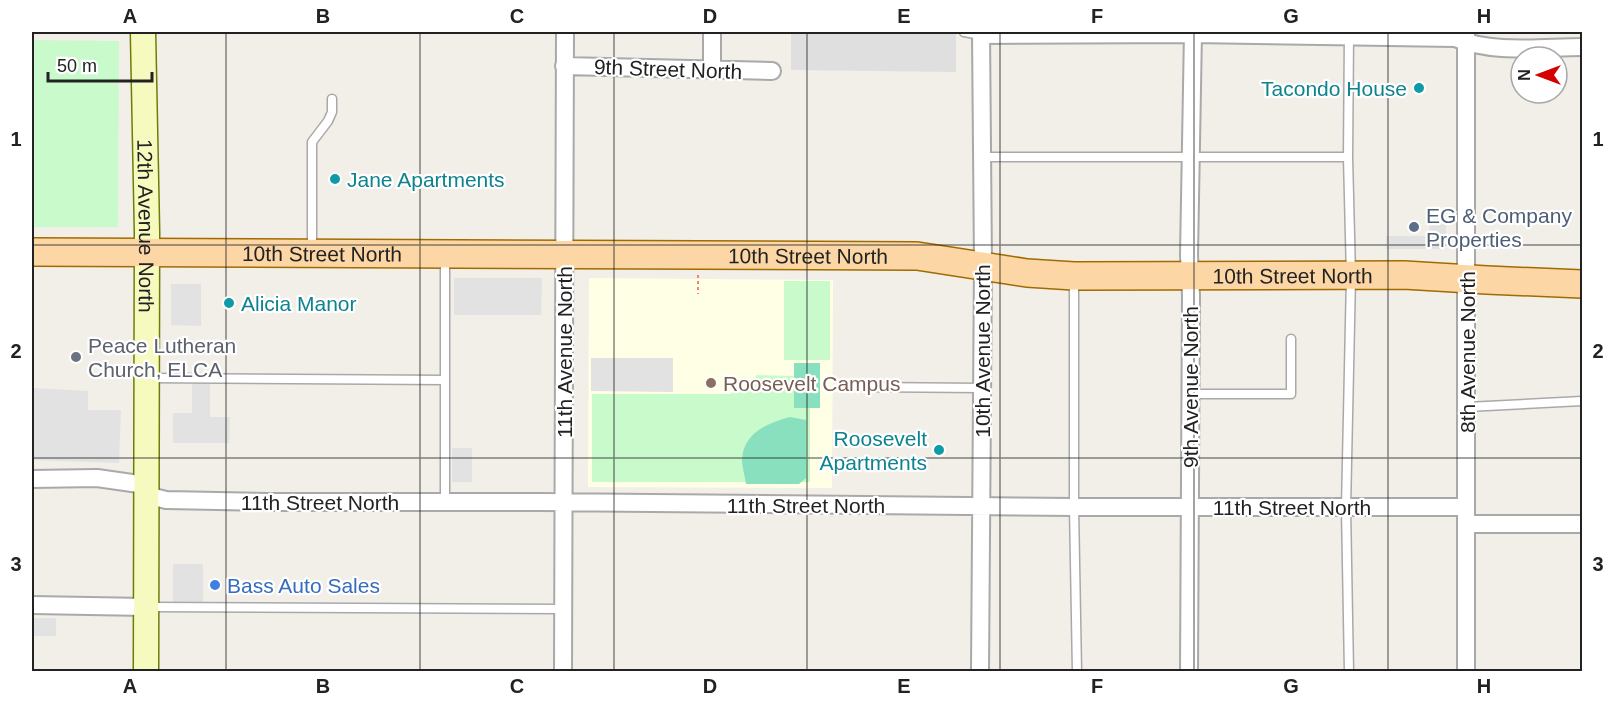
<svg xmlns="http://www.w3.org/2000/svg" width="1614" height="703" font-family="Helvetica,sans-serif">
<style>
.residential{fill:#e0dfdf}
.education{fill:#ffffe5}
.park{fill:#c8facc}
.pitch{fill:#88e0be}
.parking{fill:#e2e2e2}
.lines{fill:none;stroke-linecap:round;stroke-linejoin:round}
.service-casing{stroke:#a9a9a9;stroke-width:11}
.minor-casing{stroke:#a9a9a9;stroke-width:20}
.secondary-casing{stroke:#707d05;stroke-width:27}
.primary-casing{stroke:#a06b00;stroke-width:30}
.path{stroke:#fa8072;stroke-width:2;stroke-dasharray:3 3;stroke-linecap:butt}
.service{stroke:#fff;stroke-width:8}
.minor{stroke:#fff;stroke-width:16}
.secondary{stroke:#f7fabf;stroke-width:24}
.primary{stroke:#fcd6a4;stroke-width:27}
.grid{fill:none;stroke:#222;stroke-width:1.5;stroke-opacity:0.55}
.culture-dot{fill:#0f9aa8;stroke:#fff;stroke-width:2}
.service-dot{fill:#5c6f8a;stroke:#fff;stroke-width:2}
.worship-dot{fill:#6b7280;stroke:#fff;stroke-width:2}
.education-dot{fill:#8d6e63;stroke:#fff;stroke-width:2}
.shop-dot{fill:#3f7fe0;stroke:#fff;stroke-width:2}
.labels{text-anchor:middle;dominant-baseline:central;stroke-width:4.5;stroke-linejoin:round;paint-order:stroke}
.street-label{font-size:21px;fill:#222;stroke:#fff}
.culture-label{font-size:21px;fill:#0d838f;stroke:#fff;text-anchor:end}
.service-label{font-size:21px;fill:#4e5e75;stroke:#fff;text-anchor:start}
.worship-label{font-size:21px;fill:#5b616d;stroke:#fff;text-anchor:start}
.education-label{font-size:21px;fill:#785e54;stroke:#fff;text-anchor:start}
.shop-label{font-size:21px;fill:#366cbe;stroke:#fff;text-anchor:start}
.neatline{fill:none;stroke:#222;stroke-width:2}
.grid-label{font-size:20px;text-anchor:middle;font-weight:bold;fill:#222}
</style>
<rect width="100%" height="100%" fill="#f2efe9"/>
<path class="residential" d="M 791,32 L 956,32 L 956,72 L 791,70 Z"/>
<path class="education" d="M 589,278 L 833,280 L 832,488 L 588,487 Z"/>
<path class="park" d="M 32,40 L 119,41 L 118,227 L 32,227 Z
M 784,281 L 830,281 L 830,360 L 784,360 Z
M 756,375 L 794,376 L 794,407 L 810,408 L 810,482 L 592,482 L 592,394 L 730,394 L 740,388 L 755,388 Z"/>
<path class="pitch" d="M 794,363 L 820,363 L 820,408 L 794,408 Z
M 790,417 L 806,420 L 806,478 L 799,484 L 746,484 C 745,476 742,467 742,459 C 744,432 768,423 790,417 Z"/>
<path class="parking" d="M 1430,218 L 1446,218 L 1446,249 L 1386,249 L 1386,236 L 1429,236 Z
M 454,278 L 542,278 L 541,315 L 454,315 Z
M 171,284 L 201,284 L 201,326 L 171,325 Z
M 591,358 L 673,358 L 673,392 L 591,391 Z
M 192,384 L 210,384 L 210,417 L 230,417 L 229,443 L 173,443 L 173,413 L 192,413 Z
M 32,388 L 88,391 L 88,410 L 121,410 L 119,463 L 32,460 Z
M 452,448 L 472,448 L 472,482 L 452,482 Z
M 173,564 L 203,564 L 203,603 L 173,603 Z
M 32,618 L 56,618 L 56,636 L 32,636 Z"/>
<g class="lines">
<g class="service-casing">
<path id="service" d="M 964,32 L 981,35
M 1349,33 L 1348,157 L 1351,276 L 1346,508 L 1349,672
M 981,157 L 1348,157
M 312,250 L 312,142 L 328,121 L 332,112 L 332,99
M 445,258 L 445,502
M 1074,279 L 1074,507 L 1077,672
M 149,378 L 445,380
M 863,387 L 982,388
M 1190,394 L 1291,394 L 1291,339
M 1467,407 L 1582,401
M 149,607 L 562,609"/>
</g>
<g class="minor-casing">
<path id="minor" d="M 981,35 L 1193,34 L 1455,38 C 1492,54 1542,47 1582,47
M 564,66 L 772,71
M 712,70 L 712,32
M 32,479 L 97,478 L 146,485
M 146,495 L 166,500 L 267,502 L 540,502 L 1074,507 L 1466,507
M 1466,524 L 1582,524
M 32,605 L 146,607
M 563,672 L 565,32
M 980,672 L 983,265 L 981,32
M 1189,672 L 1191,295 L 1189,255 L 1193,32
M 1466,672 L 1466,32"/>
</g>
<g class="secondary-casing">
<g id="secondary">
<path id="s1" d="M 143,32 L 147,232 L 146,672"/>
</g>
</g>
<g class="primary-casing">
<g id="primary">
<path id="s2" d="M 32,252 L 917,256 L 1027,273 L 1074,276 L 1404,275 L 1487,280 L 1582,284"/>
</g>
</g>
<path class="path" d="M 698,275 L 698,294"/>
<use href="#service" class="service"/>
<use href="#minor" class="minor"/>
<use href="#secondary" class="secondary"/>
<use href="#primary" class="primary"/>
</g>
<path class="grid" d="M 226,32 L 226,672M 420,32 L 420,672M 614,32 L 614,672M 807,32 L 807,672M 1000,32 L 1000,672M 1194,32 L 1194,672M 1388,32 L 1388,672M 32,245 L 1582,245M 32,458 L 1582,458"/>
<g class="culture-dot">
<circle cx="1419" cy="88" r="6"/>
<circle cx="335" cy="179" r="6"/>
<circle cx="229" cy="303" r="6"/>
<circle cx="939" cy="450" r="6"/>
</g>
<circle class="service-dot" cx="1414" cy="227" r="6"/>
<circle class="worship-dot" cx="76" cy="357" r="6"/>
<circle class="education-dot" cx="711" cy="383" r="6"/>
<circle class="shop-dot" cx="215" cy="585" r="6"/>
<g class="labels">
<g class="street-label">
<text transform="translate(668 69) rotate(2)">9th Street North</text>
<text stroke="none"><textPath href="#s1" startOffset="194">12th Avenue North</textPath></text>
<text stroke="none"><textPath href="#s2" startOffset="290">10th Street North</textPath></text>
<text stroke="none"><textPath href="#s2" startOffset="776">10th Street North</textPath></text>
<text stroke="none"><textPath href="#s2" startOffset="1262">10th Street North</textPath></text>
<text transform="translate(982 351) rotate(-90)">10th Avenue North</text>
<text transform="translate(564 352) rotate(-90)">11th Avenue North</text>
<text transform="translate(1467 352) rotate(-90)">8th Avenue North</text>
<text transform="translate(1190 387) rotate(-90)">9th Avenue North</text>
<text x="320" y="502">11th Street North</text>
<text x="806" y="505">11th Street North</text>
<text x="1292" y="507">11th Street North</text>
</g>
<g class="culture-label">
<text x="1407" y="88">Tacondo House</text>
<text x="347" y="179" text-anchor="start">Jane Apartments</text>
<text x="241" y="303" text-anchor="start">Alicia Manor</text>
<text x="927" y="438">Roosevelt<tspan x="927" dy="24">Apartments</tspan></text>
</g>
<g class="service-label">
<text x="1426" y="215">EG &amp; Company<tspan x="1426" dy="24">Properties</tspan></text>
</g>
<g class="worship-label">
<text x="88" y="345">Peace Lutheran<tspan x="88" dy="24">Church, ELCA</tspan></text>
</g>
<g class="education-label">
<text x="723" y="383">Roosevelt Campus</text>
</g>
<g class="shop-label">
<text x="227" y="585">Bass Auto Sales</text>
</g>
</g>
<rect width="1614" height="703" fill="none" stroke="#ffffff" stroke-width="66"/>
<g transform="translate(1539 75) rotate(270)"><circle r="28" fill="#ffffff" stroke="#a7a7a7" stroke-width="1.5"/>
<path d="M0-4.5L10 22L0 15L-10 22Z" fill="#d40000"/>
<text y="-9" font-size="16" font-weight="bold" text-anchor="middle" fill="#222222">N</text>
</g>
<path d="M48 72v9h104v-9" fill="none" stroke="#222222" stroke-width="3"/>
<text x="57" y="72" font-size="18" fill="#222222" stroke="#ffffff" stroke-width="4.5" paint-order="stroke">50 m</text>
<rect x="33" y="33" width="1548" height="637" class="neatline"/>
<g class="grid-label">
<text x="130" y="23">A</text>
<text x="323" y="23">B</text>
<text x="517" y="23">C</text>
<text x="710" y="23">D</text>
<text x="904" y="23">E</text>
<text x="1097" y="23">F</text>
<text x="1291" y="23">G</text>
<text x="1484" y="23">H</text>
<text x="16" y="146">1</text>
<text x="1598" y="146">1</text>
<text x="16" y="358">2</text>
<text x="1598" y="358">2</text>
<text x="16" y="571">3</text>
<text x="1598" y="571">3</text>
<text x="130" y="693">A</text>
<text x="323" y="693">B</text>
<text x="517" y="693">C</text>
<text x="710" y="693">D</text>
<text x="904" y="693">E</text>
<text x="1097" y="693">F</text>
<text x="1291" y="693">G</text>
<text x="1484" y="693">H</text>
</g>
</svg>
